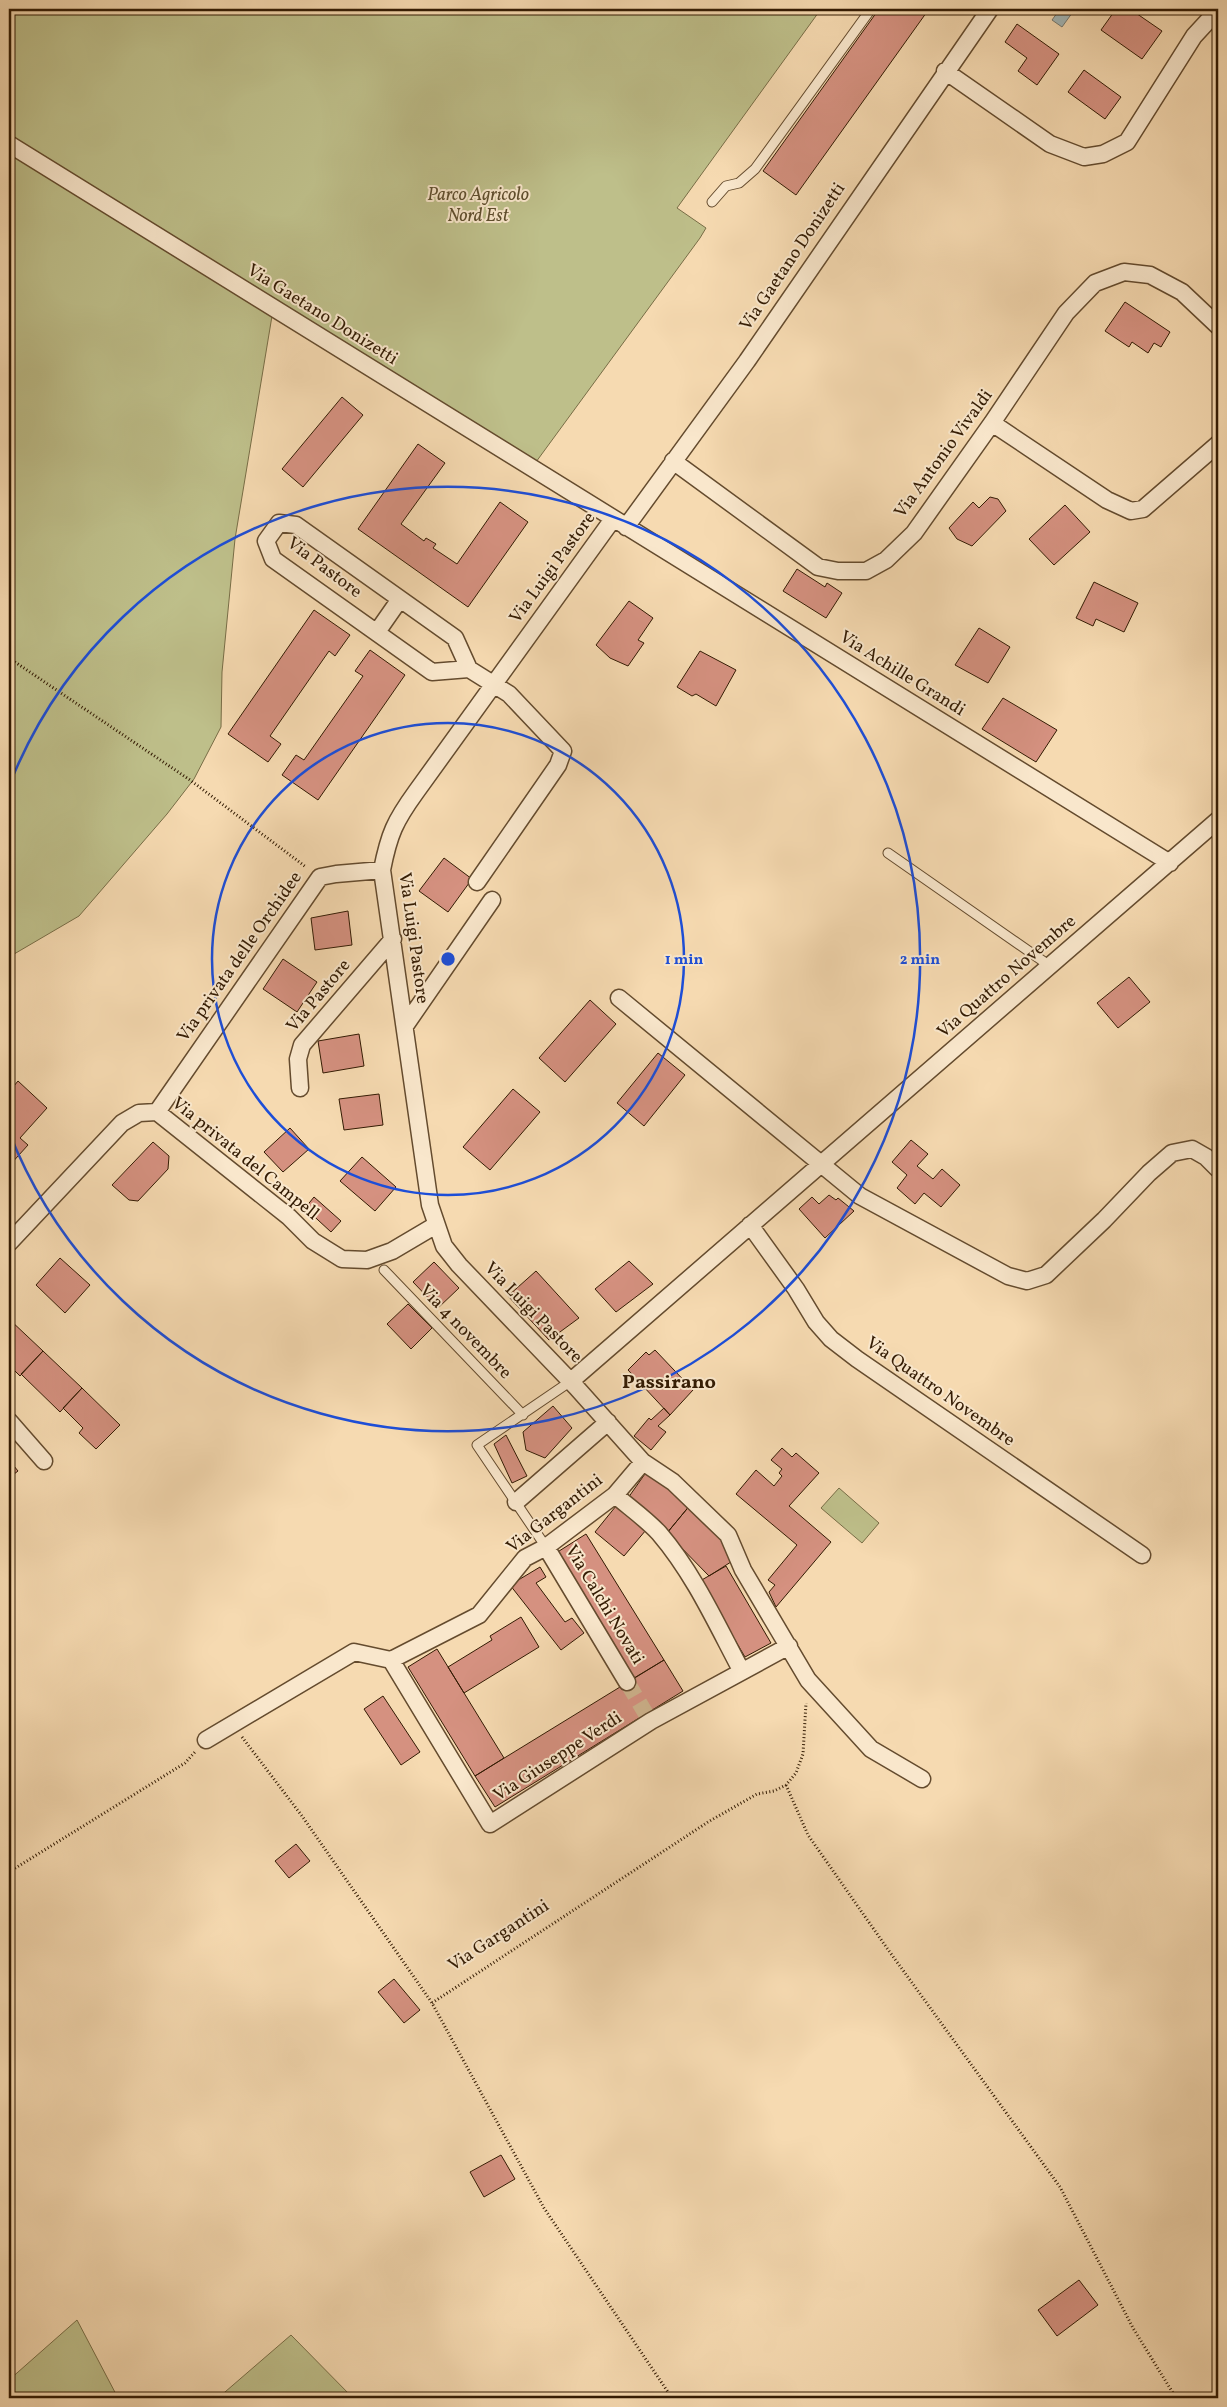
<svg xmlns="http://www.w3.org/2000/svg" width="1227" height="2407" font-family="Vollkorn,serif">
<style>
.green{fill:#bebf8a;stroke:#786d46}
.water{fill:#a3b7b8;stroke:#767970}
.building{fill:#d59180;stroke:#331b03}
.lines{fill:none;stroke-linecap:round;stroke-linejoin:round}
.street-tunnel{stroke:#cfb48e;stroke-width:16;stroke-dasharray:16 8;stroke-linecap:butt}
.lane-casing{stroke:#644b2e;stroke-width:11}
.street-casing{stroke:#644b2e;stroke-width:19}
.path{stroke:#331b03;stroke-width:3;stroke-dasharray:1 2.5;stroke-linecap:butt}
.lane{stroke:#f9e7cc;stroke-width:9}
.street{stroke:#f9e7cc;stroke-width:16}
.ring{fill:none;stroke:#1d4ed8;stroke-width:2.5}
.labels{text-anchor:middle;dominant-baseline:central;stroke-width:4;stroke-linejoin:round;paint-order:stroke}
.park-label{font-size:18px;font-style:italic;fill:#5d4c2c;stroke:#f9e7cc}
.street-label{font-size:18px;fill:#331b03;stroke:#f9e7cc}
.quarter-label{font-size:20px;font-weight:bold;fill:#331b03;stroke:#f9e7cc}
.centre{fill:#1d4ed8;stroke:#f9e7cc;stroke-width:2.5}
.ring-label{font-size:15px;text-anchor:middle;font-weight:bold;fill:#1d4ed8;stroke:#f9e7cc;stroke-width:4;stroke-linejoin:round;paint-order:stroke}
</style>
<rect width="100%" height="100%" fill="#f6dab1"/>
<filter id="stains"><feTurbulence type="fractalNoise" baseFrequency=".004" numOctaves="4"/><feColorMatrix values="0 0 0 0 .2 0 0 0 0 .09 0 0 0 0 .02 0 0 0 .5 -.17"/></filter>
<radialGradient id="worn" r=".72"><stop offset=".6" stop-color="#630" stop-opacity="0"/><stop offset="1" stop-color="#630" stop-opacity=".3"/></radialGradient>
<path class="green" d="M 9,9 L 821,9 L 677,208 L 706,228 L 700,238 L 536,462 L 273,310 L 235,539 L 222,672 L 221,727 L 194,779 L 167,814 L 79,916 L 9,957 Z
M 839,1488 L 879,1523 L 862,1543 L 821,1508 Z
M 77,2320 L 118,2398 L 9,2398 L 9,2380 Z
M 291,2335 L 353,2398 L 218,2398 Z"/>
<path class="water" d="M 1060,9 L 1075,9 L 1062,27 L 1052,20 Z"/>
<path class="building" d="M 879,9 L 929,9 L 796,195 L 763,171 Z
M 1116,9 L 1130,9 L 1162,31 L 1142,59 L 1101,30 Z
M 1017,24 L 1059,54 L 1037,85 L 1018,71 L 1027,58 L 1005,42 Z
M 1084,70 L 1121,97 L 1105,119 L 1068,92 Z
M 1125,302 L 1170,332 L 1161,347 L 1154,343 L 1148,353 L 1132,342 L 1129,347 L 1105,331 Z
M 342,397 L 363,415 L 303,487 L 282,469 Z
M 418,444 L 445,463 L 401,524 L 424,541 L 426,538 L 436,544 L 433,548 L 457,564 L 500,502 L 528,522 L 468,607 L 358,529 Z
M 990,497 L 998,499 L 1006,511 L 972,546 L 957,539 L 949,528 L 973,502 L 979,508 Z
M 1065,505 L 1090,532 L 1054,565 L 1029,539 Z
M 797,569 L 825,587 L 827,583 L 842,593 L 826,618 L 783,591 Z
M 1094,582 L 1138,603 L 1124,632 L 1096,619 L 1093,626 L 1076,618 Z
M 629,601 L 653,618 L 638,640 L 644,643 L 628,666 L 610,658 L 596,645 Z
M 314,610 L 350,635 L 335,656 L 329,651 L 270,736 L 281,744 L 268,762 L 228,734 Z
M 979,628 L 1010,647 L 988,683 L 955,665 Z
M 370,650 L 405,675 L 318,800 L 282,775 L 296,755 L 304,760 L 363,676 L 355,671 Z
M 700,651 L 736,670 L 716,706 L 696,694 L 692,696 L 677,687 Z
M 1003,698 L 1057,730 L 1036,762 L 982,729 Z
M 444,858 L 472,879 L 448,912 L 419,891 Z
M 348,911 L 352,945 L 315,950 L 311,918 Z
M 283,959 L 317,982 L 297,1012 L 263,989 Z
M 1129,977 L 1150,1002 L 1118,1028 L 1097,1003 Z
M 590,1000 L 616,1024 L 565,1082 L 539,1058 Z
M 359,1034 L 364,1066 L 323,1073 L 318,1041 Z
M 658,1053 L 685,1075 L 644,1126 L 617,1103 Z
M 18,1081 L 47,1108 L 20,1138 L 28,1145 L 9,1166 L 9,1092 Z
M 513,1089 L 540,1112 L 490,1170 L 463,1147 Z
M 379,1094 L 383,1125 L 344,1130 L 339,1099 Z
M 290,1128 L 309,1149 L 283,1172 L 264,1152 Z
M 911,1140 L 928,1154 L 917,1166 L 933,1179 L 942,1169 L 960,1185 L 941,1207 L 924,1193 L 915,1204 L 897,1188 L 907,1175 L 892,1162 Z
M 153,1142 L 169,1156 L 168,1169 L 138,1201 L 129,1200 L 112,1185 Z
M 362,1157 L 396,1187 L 375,1211 L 340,1181 Z
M 829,1195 L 836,1200 L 838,1198 L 854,1211 L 825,1238 L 799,1209 L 812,1197 L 819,1204 Z
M 314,1197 L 341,1221 L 331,1232 L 305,1208 Z
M 60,1258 L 90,1285 L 65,1313 L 36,1285 Z
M 629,1261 L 653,1284 L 616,1312 L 595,1289 Z
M 434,1262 L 459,1288 L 438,1308 L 413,1282 Z
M 536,1271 L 579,1318 L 549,1340 L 508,1296 Z
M 408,1304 L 432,1328 L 411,1349 L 387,1324 Z
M 9,1319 L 43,1351 L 20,1376 L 9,1365 Z
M 655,1350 L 693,1390 L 670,1415 L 628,1370 L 646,1352 L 649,1355 Z
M 43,1351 L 82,1388 L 60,1412 L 21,1374 Z
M 82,1388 L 120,1425 L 96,1449 L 79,1433 L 83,1428 L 63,1408 Z
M 553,1406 L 572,1428 L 545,1458 L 526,1450 L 523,1432 Z
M 664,1408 L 670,1415 L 658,1426 L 666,1432 L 651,1450 L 634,1436 L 649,1418 L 651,1420 Z
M 506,1435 L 527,1476 L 512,1483 L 494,1444 Z
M 782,1448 L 792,1457 L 796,1453 L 819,1473 L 789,1506 L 831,1542 L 776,1607 L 769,1592 L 775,1585 L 768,1580 L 797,1545 L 736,1494 L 756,1470 L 774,1486 L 782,1476 L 779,1473 L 782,1469 L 771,1460 Z
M 9,1460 L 18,1471 L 9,1478 Z
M 647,1471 L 691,1504 L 667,1533 L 628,1498 Z
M 691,1504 L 724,1540 L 734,1560 L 709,1576 L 667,1533 Z
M 616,1506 L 646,1530 L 624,1556 L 595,1532 Z
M 586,1534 L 664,1660 L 634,1678 L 556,1553 Z
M 726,1566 L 771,1643 L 745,1657 L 700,1581 Z
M 540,1567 L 546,1577 L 536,1583 L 565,1622 L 572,1618 L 584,1633 L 561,1650 L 510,1585 Z
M 521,1617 L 539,1647 L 464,1693 L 448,1667 L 492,1640 L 490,1636 Z
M 437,1649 L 504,1758 L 475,1776 L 408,1667 Z
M 664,1660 L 683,1691 L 495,1807 L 475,1776 Z
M 383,1696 L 420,1752 L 401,1765 L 364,1709 Z
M 296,1844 L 310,1861 L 289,1878 L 275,1861 Z
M 394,1979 L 420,2010 L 404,2023 L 378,1992 Z
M 501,2155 L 515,2179 L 484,2197 L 470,2172 Z
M 1079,2280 L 1098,2305 L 1057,2336 L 1038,2310 Z"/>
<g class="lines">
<path class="street-tunnel" d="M 627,1682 L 646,1714"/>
<g class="lane-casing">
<path id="lane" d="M 712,202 L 726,186 L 739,183 L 755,169 L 871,9
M 888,853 L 1050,966
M 384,1270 L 523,1415
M 546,1547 L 477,1445 L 571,1381"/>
</g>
<g class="street-casing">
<path id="street" d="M 945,71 L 1050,144 L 1084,157 L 1103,154 L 1127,142 L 1194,36 L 1218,10
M 9,144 L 1170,863
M 992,423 L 1107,500 L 1131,511 L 1143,509 L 1218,444
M 673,461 L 818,567 L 838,571 L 866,571 L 886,560 L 914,533 L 992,423 L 1066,313 L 1095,283 L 1124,272 L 1150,275 L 1182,292 L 1218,326
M 613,519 L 416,792 C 395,821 389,834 382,870 L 430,1205 L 444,1246 L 459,1265 L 576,1387 L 643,1462 L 673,1482 L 728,1535 L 743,1570 L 808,1680 L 871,1749 L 922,1779
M 626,527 L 747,361 L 990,9
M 377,632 L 400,599
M 469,669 L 455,638 L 296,525 L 279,523 L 266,541 L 273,559 L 432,672 L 469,669 L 509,694 L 563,751 L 558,765 L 477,882
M 619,998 L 860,1196 L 1008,1276 L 1027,1281 L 1046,1275 L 1104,1220 L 1149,1173 L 1172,1153 L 1192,1149 L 1206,1157 L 1218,1169
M 405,1026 L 492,900
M 300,1088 L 298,1059 L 302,1045 L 393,939
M 157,1112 L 320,877 L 336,874 L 382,870
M 750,1225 L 796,1289 L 816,1322 L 831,1339 L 857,1359 L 1142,1555
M 9,1243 L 122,1123 L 139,1113 L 157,1112 L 289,1217 L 313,1241 L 342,1259 L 367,1260 L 392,1251 L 436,1225
M 571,1381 L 1218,820
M 9,1421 L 44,1461
M 615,1495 C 629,1507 646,1519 659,1533 C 694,1574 716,1623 741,1670
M 516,1502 L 608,1422
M 546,1547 L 627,1682
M 391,1660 L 490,1824 L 651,1721 L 789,1646
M 206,1740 L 354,1652 L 391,1660 L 479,1615 L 525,1558 L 546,1547 L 615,1495 L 643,1462"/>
</g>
<path class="path" d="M 9,658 L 190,780 L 306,867
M 242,1737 L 302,1816 L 432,2003 L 544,2208 L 672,2398
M 786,1785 L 808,1835 L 889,1951 L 1060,2187 L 1133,2328 L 1176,2398
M 9,1872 L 185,1763 L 195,1752
M 432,2003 L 708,1822 L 757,1794 L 774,1791 L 786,1785 L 796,1773 L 803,1754 L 806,1703"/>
<use href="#lane" class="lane"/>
<use href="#street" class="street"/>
</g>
<g class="ring">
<circle cx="448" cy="959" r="236"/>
<path d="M9 786A472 472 0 1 1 9 1132"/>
</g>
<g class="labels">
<g class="park-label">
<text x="478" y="195">Parco Agricolo<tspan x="478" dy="21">Nord Est</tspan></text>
</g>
<g class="street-label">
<text transform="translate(793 257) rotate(-56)">Via Gaetano Donizetti</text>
<text transform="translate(322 315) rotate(32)">Via Gaetano Donizetti</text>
<text transform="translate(944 454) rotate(-54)">Via Antonio Vivaldi</text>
<text transform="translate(324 568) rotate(37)">Via Pastore</text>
<text transform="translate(553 568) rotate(-54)">Via Luigi Pastore</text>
<text transform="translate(902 674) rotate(32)">Via Achille Grandi</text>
<text transform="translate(413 938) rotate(82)">Via Luigi Pastore</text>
<text transform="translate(240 957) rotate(-55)">Via privata delle Orchidee</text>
<text transform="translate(1007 977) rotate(-41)">Via Quattro Novembre</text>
<text transform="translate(319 996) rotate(-50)">Via Pastore</text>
<text transform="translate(245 1159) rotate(39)">Via privata del Campell</text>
<text transform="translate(533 1313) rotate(46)">Via Luigi Pastore</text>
<text transform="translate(465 1332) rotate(46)">Via 4 novembre</text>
<text transform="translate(940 1392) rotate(35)">Via Quattro Novembre</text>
<text transform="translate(555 1514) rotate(-38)">Via Gargantini</text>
<text transform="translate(604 1605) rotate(59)">Via Calchi Novati</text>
<text transform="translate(558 1757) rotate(-33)">Via Giuseppe Verdi</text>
<text transform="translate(499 1936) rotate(-33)">Via Gargantini</text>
</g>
<g class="quarter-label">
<text x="669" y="1383">Passirano</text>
</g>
</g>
<circle cx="448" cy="959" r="8" class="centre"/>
<g class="ring-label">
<text x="684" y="964">1 min</text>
<text x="920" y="964">2 min</text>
</g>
<rect width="1227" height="2407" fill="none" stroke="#f6dab1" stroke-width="30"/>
<rect x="10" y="10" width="1207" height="2387" fill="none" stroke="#331b03" stroke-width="2.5"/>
<rect x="15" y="15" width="1197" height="2377" fill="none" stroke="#331b03"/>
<rect width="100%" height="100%" filter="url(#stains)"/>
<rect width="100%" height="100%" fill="url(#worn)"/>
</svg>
